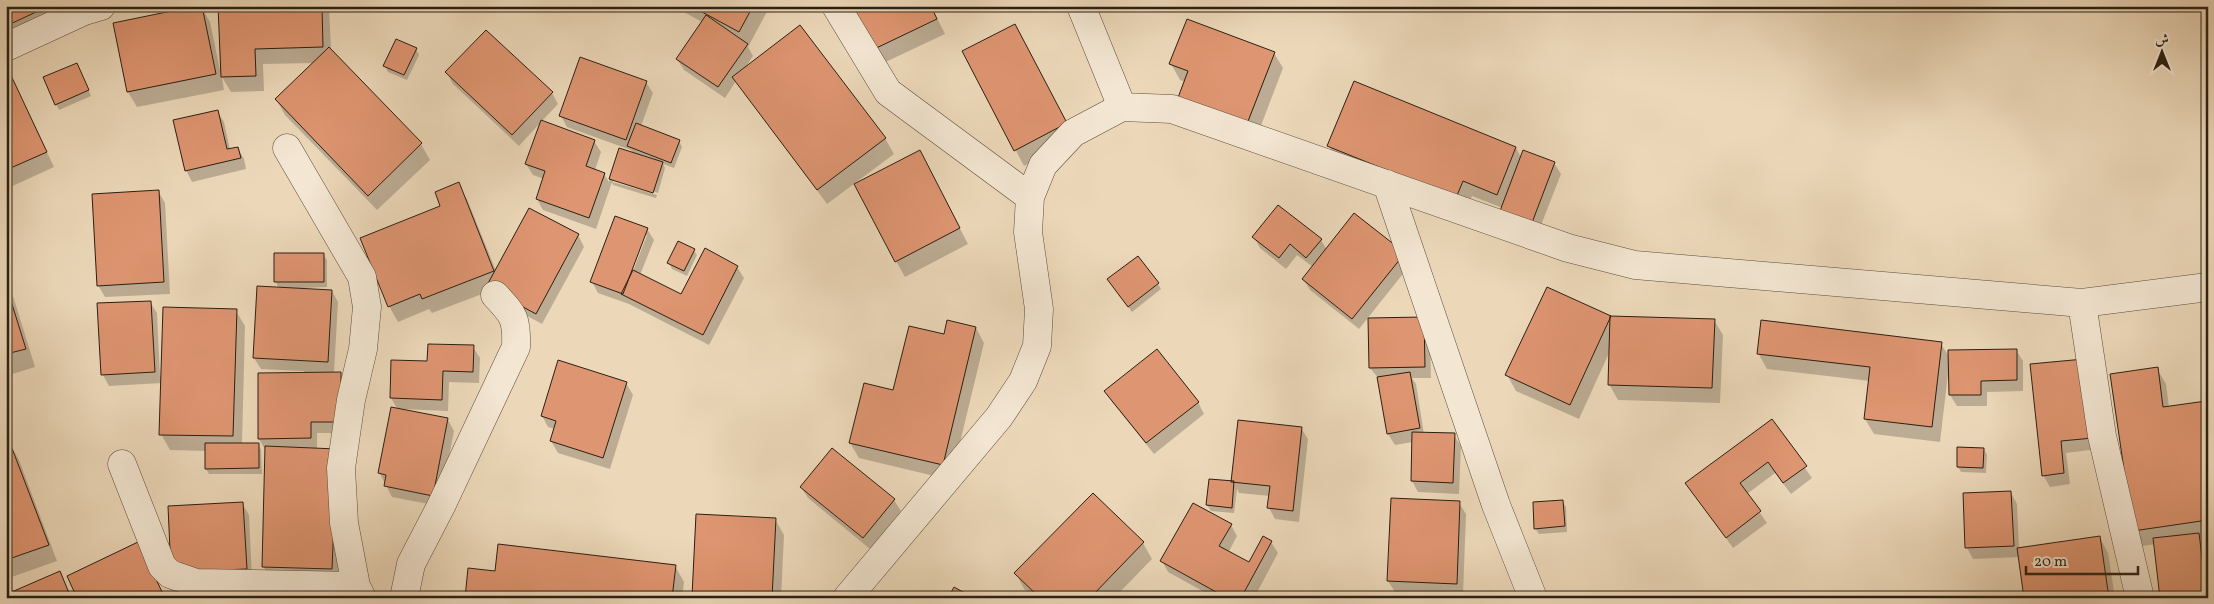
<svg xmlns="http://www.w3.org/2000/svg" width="2214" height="604" font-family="Vollkorn,Amiri,serif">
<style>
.shadow{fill:#0003;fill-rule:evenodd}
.building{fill:#de9571;stroke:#2a1f12}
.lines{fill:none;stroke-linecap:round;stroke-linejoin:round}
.minor-casing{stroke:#5a4d3c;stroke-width:29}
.minor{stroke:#f3e6d2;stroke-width:28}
</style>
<rect width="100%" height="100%" fill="#ecd8b9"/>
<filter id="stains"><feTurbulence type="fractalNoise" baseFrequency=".004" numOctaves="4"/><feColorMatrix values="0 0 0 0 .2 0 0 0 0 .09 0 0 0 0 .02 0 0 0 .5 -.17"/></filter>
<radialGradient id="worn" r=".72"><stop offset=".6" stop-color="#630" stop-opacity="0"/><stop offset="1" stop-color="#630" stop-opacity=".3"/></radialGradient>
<path class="shadow" d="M 6,6 L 91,6 L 6,45 Z
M 201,6 L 210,22 L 220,70 L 219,6 L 329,6 L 331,50 L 421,144 L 430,160 L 377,210 L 285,115 L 276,99 L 314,63 L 263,64 L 264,91 L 231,92 L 222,77 L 224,90 L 137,107 L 128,92 L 114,24 Z
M 673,6 L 770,6 L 748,47 L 753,56 L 745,68 L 885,138 L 894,154 L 827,204 L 736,81 L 725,98 L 684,70 L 677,59 L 702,22 Z
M 931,6 L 945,34 L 877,66 L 869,51 Z
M 1014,25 L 1075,139 L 1024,166 L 964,51 Z
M 416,49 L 419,55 L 407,80 L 388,72 L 385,66 Z
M 1274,53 L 1283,68 L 1254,144 L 1185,82 L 1180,80 L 1171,64 Z
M 8,70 L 54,167 L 6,189 L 6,71 Z
M 80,70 L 91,96 L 59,110 L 56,104 Z
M 447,73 L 552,93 L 558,104 L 541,122 L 594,141 L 601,152 L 595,170 L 604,174 L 609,182 L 620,149 L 633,154 L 631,150 L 567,127 L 561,116 L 646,82 L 653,93 L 641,126 L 679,141 L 682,147 L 674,168 L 663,164 L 665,168 L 658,193 L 613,179 L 613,182 L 657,195 L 656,198 L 613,185 L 612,182 L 596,229 L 543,210 L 537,199 L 544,179 L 533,175 L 526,164 L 541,122 L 519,146 L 453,84 Z
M 1355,83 L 1516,148 L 1522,159 L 1554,163 L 1561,174 L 1536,238 L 1503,208 L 1472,196 L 1465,213 L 1338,161 L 1329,146 Z
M 217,111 L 224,122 L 230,150 L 238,148 L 244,159 L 246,169 L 192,182 L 186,170 Z
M 928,167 L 968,244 L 905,277 L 896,261 Z
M 458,184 L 467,199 L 496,271 L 578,235 L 584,247 L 542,324 L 494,298 L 490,291 L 432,313 L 429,309 L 398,322 L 389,306 Z
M 158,191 L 165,203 L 170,294 L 105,297 L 98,285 Z
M 1355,215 L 1410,265 L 1359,329 L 1310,290 L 1303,279 L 1313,267 L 1297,255 L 1286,269 L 1260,248 L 1254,237 L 1321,240 L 1327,250 Z
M 647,229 L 654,240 L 640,275 L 682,296 L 737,267 L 744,278 L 709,345 L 629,304 L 598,293 L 592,282 ZM 644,235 L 647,235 L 631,276 L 629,275 Z
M 694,250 L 697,255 L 687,276 L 672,269 L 669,263 Z
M 275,254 L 323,254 L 327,260 L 327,287 L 302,288 L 302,290 L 332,291 L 338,302 L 334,373 L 340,373 L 347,384 L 347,433 L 317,433 L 317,450 L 337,450 L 341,584 L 272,582 L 263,566 L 266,451 L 259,439 L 304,373 L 304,371 L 261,369 L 254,358 L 279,289 L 276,282 Z
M 1158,284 L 1161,289 L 1132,312 L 1112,285 Z
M 6,285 L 14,299 L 35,367 L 6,376 Z
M 150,302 L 157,313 L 160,377 L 236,311 L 245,326 L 242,444 L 258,444 L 261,450 L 262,474 L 209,474 L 206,469 L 206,451 L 170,450 L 161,434 L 162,383 L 109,386 L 103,375 L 99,304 Z
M 1610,317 L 1714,320 L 1723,335 L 1720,403 L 1618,400 L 1609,384 L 1610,351 L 1579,419 L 1516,391 L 1507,375 Z
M 976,328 L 984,343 L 951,480 L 859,458 L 850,443 L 894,392 L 945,336 Z
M 1430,330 L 1431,378 L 1412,378 L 1416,384 L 1424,434 L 1454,435 L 1461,446 L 1459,494 L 1418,492 L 1412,481 L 1413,442 L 1395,445 L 1388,434 L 1379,379 L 1370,368 Z
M 1941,344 L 1950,358 L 2016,350 L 2023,361 L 2023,391 L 1987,392 L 1987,406 L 1957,406 L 1950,395 L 1950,374 L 1948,374 L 1940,442 L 1874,434 L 1865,419 L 1870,381 L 1767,369 L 1758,353 Z
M 473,347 L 480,358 L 479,383 L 449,382 L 448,411 L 401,409 L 448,420 L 454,431 L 439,506 L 392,497 L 379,472 L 398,410 L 391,398 L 428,362 Z
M 2157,369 L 2166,384 L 2169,407 L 2205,402 L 2208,407 L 2208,537 L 2200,538 L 2205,545 L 2208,566 L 2208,598 L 2161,598 L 2155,544 L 2143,546 L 2134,530 Z
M 2090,371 L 2098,449 L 2066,453 L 2070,484 L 2050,487 L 2043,475 Z
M 626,383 L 633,395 L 610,469 L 558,453 L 551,441 L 555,429 L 548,427 L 542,416 Z
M 1106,391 L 1198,402 L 1204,414 L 1154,454 L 1112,402 Z
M 1772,421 L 1812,478 L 1791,494 L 1775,473 L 1747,494 L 1767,523 L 1733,548 L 1687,484 Z
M 1301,428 L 1308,439 L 1299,522 L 1275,519 L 1269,508 L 1270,496 L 1239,493 L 1237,489 L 1234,513 L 1211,511 L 1207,505 Z
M 10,444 L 19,460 L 57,561 L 6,579 L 6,446 Z
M 1984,449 L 1987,455 L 1986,473 L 1961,472 L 1958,467 Z
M 801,487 L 894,500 L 901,511 L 870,549 L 808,498 Z
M 2011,493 L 2017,504 L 2019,549 L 2100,538 L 2108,553 L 2115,598 L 2025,598 L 2020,557 L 1973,559 L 1967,548 Z
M 1093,494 L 1143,543 L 1152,559 L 1114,598 L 1034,598 L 1024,589 L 1016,573 Z
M 1562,501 L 1566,507 L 1567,532 L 1539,534 L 1535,528 Z
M 242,503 L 249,515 L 252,580 L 179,583 Z
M 1459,503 L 1466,514 L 1463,595 L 1395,592 L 1388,581 Z
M 775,519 L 784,535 L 781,598 L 694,598 L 693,596 Z
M 1231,525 L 1237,536 L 1228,553 L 1249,564 L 1271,542 L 1278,553 L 1254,598 L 1215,598 L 1168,572 L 1162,561 Z
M 675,566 L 684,582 L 682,598 L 466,598 L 496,573 Z
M 60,573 L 72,598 L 11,598 Z"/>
<path class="building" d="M 6,6 L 49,6 L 6,26 Z
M 196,6 L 202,6 L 216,74 L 127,92 L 113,23 Z
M 218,6 L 322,6 L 323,47 L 255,49 L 256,76 L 221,77 Z
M 691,6 L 753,6 L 739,32 Z
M 846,6 L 931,6 L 937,19 L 868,52 Z
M 706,15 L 748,44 L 718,87 L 676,59 Z
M 1187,19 L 1275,52 L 1245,129 L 1176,103 L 1188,71 L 1169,64 Z
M 1015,24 L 1067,123 L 1014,151 L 962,51 Z
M 800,25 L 886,138 L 817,190 L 732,77 Z
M 486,30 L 553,92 L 512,135 L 445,72 Z
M 396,39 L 417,48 L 404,75 L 383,66 Z
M 329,47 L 422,143 L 368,196 L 275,99 Z
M 580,57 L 647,81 L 626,140 L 559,116 Z
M 77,63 L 89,90 L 55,105 L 43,77 Z
M 8,69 L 47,152 L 6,170 L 6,70 Z
M 1354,81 L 1516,147 L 1497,195 L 1463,181 L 1456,198 L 1327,146 Z
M 218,110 L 227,149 L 238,147 L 241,158 L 185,171 L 173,120 Z
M 541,120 L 595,140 L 586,166 L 605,173 L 589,218 L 536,199 L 545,171 L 525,164 Z
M 636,123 L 680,140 L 671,163 L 627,146 Z
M 619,148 L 663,162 L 653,193 L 609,179 Z
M 920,150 L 960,228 L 895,262 L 854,184 Z
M 1523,150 L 1555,162 L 1530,228 L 1498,216 Z
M 459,182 L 494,271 L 422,299 L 420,294 L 388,307 L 360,238 L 440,206 L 435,192 Z
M 159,190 L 164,282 L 97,286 L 92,194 Z
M 1278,205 L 1322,239 L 1306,258 L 1290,244 L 1279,258 L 1252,237 Z
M 529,208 L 579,234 L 536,314 L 486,287 Z
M 1354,213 L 1405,253 L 1352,319 L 1302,279 Z
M 615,216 L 648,228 L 623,294 L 590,282 Z
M 678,241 L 695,249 L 684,271 L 667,263 Z
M 705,248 L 738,266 L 703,335 L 621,294 L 633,270 L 681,294 Z
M 274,253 L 324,253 L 324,282 L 274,282 Z
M 1138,256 L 1159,283 L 1128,307 L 1107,279 Z
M 6,285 L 26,349 L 6,354 Z
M 257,286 L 332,290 L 328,362 L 253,358 Z
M 1547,287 L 1611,316 L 1570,405 L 1505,375 Z
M 151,301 L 155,372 L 101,375 L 97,303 Z
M 163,307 L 237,309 L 233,436 L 159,435 Z
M 1610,316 L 1715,319 L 1712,388 L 1608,385 Z
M 1424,317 L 1425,367 L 1369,368 L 1368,318 Z
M 947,320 L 976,327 L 943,465 L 849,443 L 864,383 L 893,390 L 909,326 L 944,334 Z
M 1761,320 L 1942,342 L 1932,427 L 1864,419 L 1870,367 L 1757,354 Z
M 428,344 L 474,345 L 473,372 L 443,371 L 442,400 L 390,398 L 391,360 L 427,361 Z
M 1157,349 L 1199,402 L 1146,443 L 1104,391 Z
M 2017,349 L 2017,380 L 1981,381 L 1981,395 L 1949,395 L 1948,350 Z
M 2084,359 L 2093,438 L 2061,441 L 2064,473 L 2042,476 L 2030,364 Z
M 558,360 L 627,382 L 603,458 L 550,441 L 556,421 L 541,416 Z
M 2158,367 L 2163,407 L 2206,401 L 2208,417 L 2208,520 L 2133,531 L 2110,374 Z
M 341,372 L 341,422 L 311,422 L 311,438 L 258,439 L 258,373 Z
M 1410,372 L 1420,428 L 1387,434 L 1377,377 Z
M 391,407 L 448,418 L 433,496 L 384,486 L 386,475 L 378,473 Z
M 1772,419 L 1807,466 L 1783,483 L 1768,462 L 1740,483 L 1761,511 L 1726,538 L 1685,483 Z
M 1238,420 L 1302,427 L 1293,511 L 1267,508 L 1270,486 L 1231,482 Z
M 1412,432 L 1455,433 L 1453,483 L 1411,481 Z
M 10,443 L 49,545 L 6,560 L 6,444 Z
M 205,443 L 259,443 L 259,468 L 205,469 Z
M 265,446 L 337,449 L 332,569 L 262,567 Z
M 1957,447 L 1984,448 L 1983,468 L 1957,467 Z
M 832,448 L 895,499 L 863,538 L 800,487 Z
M 1209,479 L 1234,481 L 1232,508 L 1206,505 Z
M 2011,491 L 2014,546 L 1965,548 L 1963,493 Z
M 1093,493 L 1144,542 L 1090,598 L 1040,598 L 1014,573 Z
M 1391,498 L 1460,501 L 1457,584 L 1387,581 Z
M 1563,500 L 1565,526 L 1534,529 L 1533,502 Z
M 243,502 L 247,569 L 171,572 L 168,506 Z
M 1193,503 L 1232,524 L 1219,546 L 1249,562 L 1263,536 L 1272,541 L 1241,598 L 1227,598 L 1160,561 Z
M 696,514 L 776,518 L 772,598 L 692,596 Z
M 2199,533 L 2203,566 L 2208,565 L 2208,595 L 2160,598 L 2153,538 Z
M 2100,536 L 2109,598 L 2024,598 L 2017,548 Z
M 138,542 L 165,598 L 77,598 L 67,576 Z
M 498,544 L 676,565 L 672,598 L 465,598 L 468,568 L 495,571 Z
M 60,571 L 71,598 L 9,598 L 7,594 Z
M 954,587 L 974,598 L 948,598 Z"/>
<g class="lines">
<g class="minor-casing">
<path id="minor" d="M 836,6 L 888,92 L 1030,197
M 1081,6 L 1122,107
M 6,47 L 84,11 L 101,6
M 287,148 L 362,277 L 367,307 L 363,349 L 351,400 L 341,468 L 344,523 L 356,586 L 362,598
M 1387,184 L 1496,505 L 1533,598
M 2082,303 L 2102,436 L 2140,598
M 122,464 L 162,566 L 170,574 L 196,583 L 356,586
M 404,598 L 411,564 L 442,504 L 516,347 C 517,319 514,315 495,295
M 847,598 L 999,417 L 1023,381 L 1037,346 L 1039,309 L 1028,232 L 1030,197 L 1043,165 L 1073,133 L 1122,107 L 1172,109 L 1568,248 L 1635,265 L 2082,303 L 2208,287"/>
</g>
<use href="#minor" class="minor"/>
</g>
<rect width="2214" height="604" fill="none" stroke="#ecd8b9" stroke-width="25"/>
<rect x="8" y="8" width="2199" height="589" fill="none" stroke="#2a1f12" stroke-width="2.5"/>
<rect x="12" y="12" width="2189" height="579" fill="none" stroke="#2a1f12"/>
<g transform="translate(2162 52)" stroke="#f3e6d2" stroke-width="4" paint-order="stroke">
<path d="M0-4L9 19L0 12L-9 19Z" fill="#2a1f12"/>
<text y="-8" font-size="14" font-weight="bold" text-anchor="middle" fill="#2a1f12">ش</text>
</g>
<path d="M2026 566v8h112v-8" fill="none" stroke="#2a1f12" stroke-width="2.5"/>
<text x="2034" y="566" font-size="15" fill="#2a1f12" stroke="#f3e6d2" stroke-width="4" paint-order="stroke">20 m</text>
<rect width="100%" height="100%" filter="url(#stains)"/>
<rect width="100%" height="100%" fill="url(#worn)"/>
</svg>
